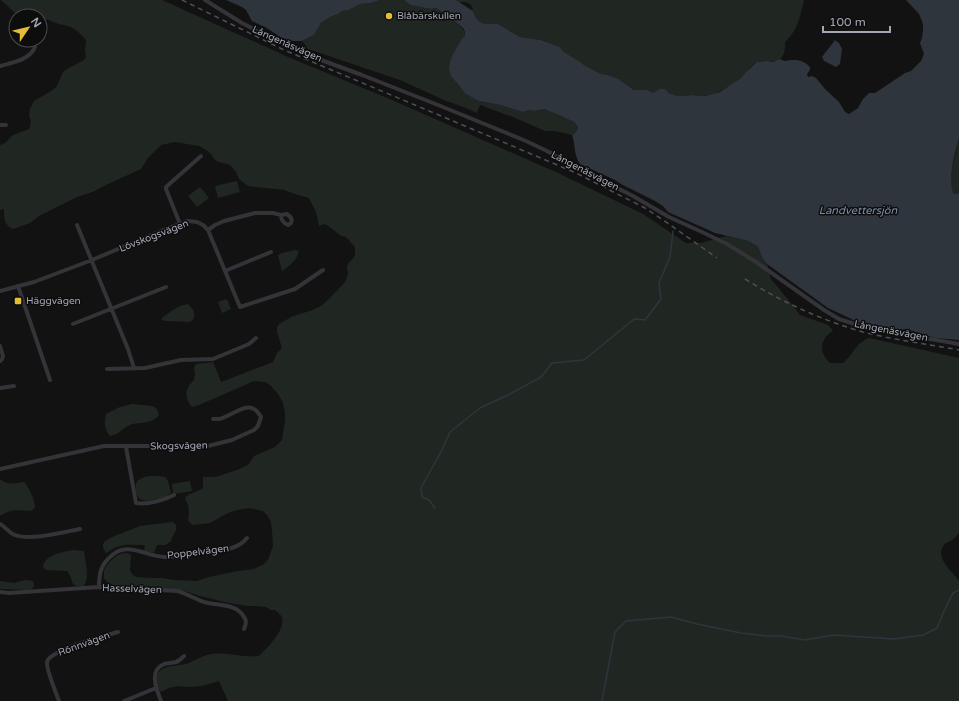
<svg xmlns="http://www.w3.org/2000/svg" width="959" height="701" font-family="'Varela Round',sans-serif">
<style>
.green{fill:#202722}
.water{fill:#2e353d}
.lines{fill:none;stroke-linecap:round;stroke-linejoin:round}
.stream{stroke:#2e353d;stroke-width:1.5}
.street{stroke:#333338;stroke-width:4}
.rail{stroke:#4e4f55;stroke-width:1.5;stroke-dasharray:5 4;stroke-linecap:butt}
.poi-dot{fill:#e3bd3a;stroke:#0d0d0e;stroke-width:1.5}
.labels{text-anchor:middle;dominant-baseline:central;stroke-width:3;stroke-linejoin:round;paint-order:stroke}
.poi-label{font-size:10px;fill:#a4a7b3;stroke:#0d0d0e;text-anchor:start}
.street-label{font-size:10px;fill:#a4a7b3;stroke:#0d0d0e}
.water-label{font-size:11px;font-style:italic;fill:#7d91ac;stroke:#0d0d0e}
</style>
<rect width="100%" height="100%" fill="#121213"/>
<path class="green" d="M 1,0 L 162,0 L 288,57 L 392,100 L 558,173 L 643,214 L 686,243 L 701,243 L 726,236 L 748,241 L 757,246 L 759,249 L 762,258 L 767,264 L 771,279 L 790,302 L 800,315 L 828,325 L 833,330 C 830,333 825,337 824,340 C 819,349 824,357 830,363 L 843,363 C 853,355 855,343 869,338 L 959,358 L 959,533 C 957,535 955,538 952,540 C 949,542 946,542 944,545 C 934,558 952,571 959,581 L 959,701 L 228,701 L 219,681 L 202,686 L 187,687 L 178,686 L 169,688 L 161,692 C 158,688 158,685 157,680 C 156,664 175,667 186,664 C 195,661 203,655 212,654 C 228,652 243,658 259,656 C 267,648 286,630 282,617 C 281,615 277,612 275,610 L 271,610 L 266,607 L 256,606 L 249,606 L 229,603 L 200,596 L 185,591 L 113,585 L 107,582 L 104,578 C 104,576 104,573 104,571 C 106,564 118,552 125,553 C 128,553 129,554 131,555 L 130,570 L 132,574 L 136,577 L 152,578 L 162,578 L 174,580 L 197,581 L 209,577 L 238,571 L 254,569 L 264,564 L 268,560 L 273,546 L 272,530 L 271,522 L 267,515 L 263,511 L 249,508 L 237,510 L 228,513 L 210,523 L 193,525 L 190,523 L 188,520 L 189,513 L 188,505 L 185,498 C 190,492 197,493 203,488 L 203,477 L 216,477 L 237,470 L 248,465 L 254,456 L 273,448 L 277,445 L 282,440 L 283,432 L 285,421 L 285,413 L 283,403 L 278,394 L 270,385 L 265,382 L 254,381 L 199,405 L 192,407 C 183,398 186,387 194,380 L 195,373 L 194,368 L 196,364 L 213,362 L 218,374 L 221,382 L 273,362 L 277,353 L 282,348 L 277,332 L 277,327 L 279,324 L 293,316 L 313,310 L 321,306 L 328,300 L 345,282 L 348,274 L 347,268 L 348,264 L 355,256 L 355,247 L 346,237 L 341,236 L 327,225 L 324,224 L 319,226 L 316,212 L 309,198 L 295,194 L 284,190 L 248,186 L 239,179 L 236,172 L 231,166 L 227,164 L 219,162 L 215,160 L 211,154 L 206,150 L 199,146 L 175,142 L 161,145 L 148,158 L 141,169 L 106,185 L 95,191 L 77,197 L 39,216 L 30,223 L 13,229 C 4,225 4,218 4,209 L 0,210 L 0,145 L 5,143 L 13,135 L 29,129 L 30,126 L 31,121 L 29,116 L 30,109 L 34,101 L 53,90 L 57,86 L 63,72 L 67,69 L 84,60 L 86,57 L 85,51 L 86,40 C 81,34 76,29 68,26 C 65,25 62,25 59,24 C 52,22 47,18 40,19 L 40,16 L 17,16 L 14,12 Z
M 380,0 L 404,0 L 410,5 L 431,9 L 436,8 C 441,12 466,28 465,34 C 465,39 459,43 458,47 C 455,57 456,72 456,82 L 460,87 L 479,101 L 500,105 L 523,112 L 529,110 L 535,111 L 544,109 L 561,116 L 574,122 L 578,127 L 576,132 L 572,135 L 555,131 L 545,131 L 513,117 L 480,105 L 477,113 L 466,108 L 444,100 L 400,80 L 308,49 L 302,41 L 314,35 L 321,23 L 330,17 L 338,14 L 342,11 L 349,10 L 360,4 L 371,3 Z
M 456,0 L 804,0 C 800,17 798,30 785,42 C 785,47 785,56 780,59 C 774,64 764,59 756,63 C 750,66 746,73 741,78 C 733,85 715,95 705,96 C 701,96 697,94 693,95 C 691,95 689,96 687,96 C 678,98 671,95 665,89 L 659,89 L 653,93 L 647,90 L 634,90 L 624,83 L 619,79 L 608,75 L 601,74 L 584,65 L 579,61 L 564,52 L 560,47 L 541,40 L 520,37 L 498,24 L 485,24 L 480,22 L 476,18 L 471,5 L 466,2 L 461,2 L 460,3 Z
M 958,138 L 959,138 L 959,193 L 954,194 C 946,179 957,154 958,138 Z
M 237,181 L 240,192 L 218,198 L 215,186 Z
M 200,187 L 209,198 L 197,207 L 188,196 Z
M 295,250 L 299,251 C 297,260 290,266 282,271 L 278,255 L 282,253 Z
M 227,299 L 231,309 L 222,313 L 218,302 Z
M 188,304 C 194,309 198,317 190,322 L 166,321 L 162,320 L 162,318 C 171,311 177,306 188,304 Z
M 132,404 L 152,406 L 156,408 L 159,414 C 154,425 139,421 130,425 C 122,428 119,435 110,436 C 104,428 104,424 106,414 L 120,407 Z
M 149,476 C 168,476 167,475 171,493 C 170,493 166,497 166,497 C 161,499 146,502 141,500 C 138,498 137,495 136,492 C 134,481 139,478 149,476 Z
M 0,479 C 8,486 14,483 24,482 C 30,489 34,498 35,507 L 31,511 C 20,510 9,509 0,516 Z
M 190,481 L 192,491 L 173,494 L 172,484 Z
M 173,522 L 176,525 L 176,530 L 170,542 L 165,545 L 157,545 L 154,553 L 144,551 L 145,545 C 126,545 123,542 106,553 L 103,548 L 103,544 L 105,541 L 112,537 L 140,526 Z
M 73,550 L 84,551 C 85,561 90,577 84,586 C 68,587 75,581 67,571 L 46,570 L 43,567 C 44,555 63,552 73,550 Z
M 26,580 L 33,581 L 34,586 L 31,590 L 0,589 L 0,581 L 14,583 Z"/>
<path class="water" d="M 226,0 L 380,0 L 371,3 L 360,4 L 349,10 L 342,11 L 338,14 L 330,17 L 321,23 L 314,35 L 302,41 L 292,41 L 280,37 L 267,28 L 252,21 L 246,10 L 242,7 Z
M 404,0 L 456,0 L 473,11 L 476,18 L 480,22 L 485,24 L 498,24 L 520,37 L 541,40 L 560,47 L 564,52 L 579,61 L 584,65 L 601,74 L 608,75 L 619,79 L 624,83 L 634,90 L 647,90 L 653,93 L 659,89 L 665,89 L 669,93 L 677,96 L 686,96 L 693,95 L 706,96 L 709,95 L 720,92 L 741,78 L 746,72 L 757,62 L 767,61 L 773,62 L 780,59 L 784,61 C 794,59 803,59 810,67 L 810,70 L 807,74 L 808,77 L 812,76 L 816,78 L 825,89 L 839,102 L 845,112 L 849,114 L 858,108 L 863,99 L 869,93 L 875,93 L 905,73 L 911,71 L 921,61 L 924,54 L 920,43 L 922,38 L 923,30 L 923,25 L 922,21 L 919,14 L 906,0 L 959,0 L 959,138 C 955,151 947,181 954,194 L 959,193 L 959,340 L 935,338 L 906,329 L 899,330 L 889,328 L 885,329 L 878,328 L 866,325 L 858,322 L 828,308 L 767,264 L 762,258 L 759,249 L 757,246 L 748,241 L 715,233 L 695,224 L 668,212 L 663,206 L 655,201 L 621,184 L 615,180 L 580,164 C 573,153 576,146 572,135 L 576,132 L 578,127 L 574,122 L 561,116 L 544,109 L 535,111 L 529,110 L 523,112 L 500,105 L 479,101 L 466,94 L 451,76 L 449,69 L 450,62 L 453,54 L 462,39 L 465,36 L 465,32 L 463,28 L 449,17 L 436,8 L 431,9 L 410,5 Z
M 835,40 L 839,43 L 842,49 L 840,64 L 836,67 L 824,61 L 822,57 Z"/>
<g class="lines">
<path class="stream" d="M 435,508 L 429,500 L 422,497 L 421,488 L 442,450 L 450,432 L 480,408 L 508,395 L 541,377 L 552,363 L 584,360 L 633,320 L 635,319 L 645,320 L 661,299 L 659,283 L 670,257 L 673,231
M 602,701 L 615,632 L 626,621 L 671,617 L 697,624 L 741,633 L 766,636 L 781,636 L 805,640 L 834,635 L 894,639 L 923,635 L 937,628 L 944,611 L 953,593 L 959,590"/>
<path class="street" d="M 205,0 L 242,23 L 269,37 L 313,57 L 362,75 L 438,105 L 526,141 L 547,151 L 580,169 L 633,196 L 669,217 L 702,232 L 727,244 L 756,262 L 824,310 L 839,319 L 867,328 L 959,344
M 0,66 C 11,63 30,60 35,47
M 0,125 L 6,125
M 180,224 L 166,189 L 166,187 L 201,156
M 77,225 L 128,349 L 134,368
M 208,230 L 215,225 L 224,221 L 255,213 L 273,213 L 281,215 L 287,214 C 290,216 293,219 291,223 L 288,225 C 283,223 281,219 281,215
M 225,271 L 271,252
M 18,286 L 50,380
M 0,291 L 34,282 L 92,260 L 161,231 L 188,221 L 197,222 L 203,225 L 208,230 L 240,307 L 295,289 L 323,270
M 73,324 L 166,287
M 0,346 L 3,356 L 2,359 L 0,361
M 107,369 L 145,368 L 181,360 L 213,359 L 249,344 L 256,338
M 0,388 L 14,386
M 126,447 L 136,503 C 148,505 164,500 174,495
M 0,469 L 104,446 L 156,446 L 170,447 L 204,447 L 232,440 L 254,430 L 258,426 L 261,417 C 250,396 234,416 219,419 C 217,419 215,419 213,419
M 0,524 C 6,527 9,533 15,535 C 30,541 64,532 80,529
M 99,587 C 99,576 100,567 108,559 C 126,539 143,556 165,557 C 174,557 183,555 192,554 C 205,552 219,551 232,548 C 238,546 243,543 247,538
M 0,592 L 9,593 L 99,587 L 178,591 C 187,594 195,599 204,602 C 217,606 236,603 244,617 C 247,621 246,624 244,629
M 59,701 C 56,693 46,669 47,662 C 49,650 105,636 118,632
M 124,701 L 156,688
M 161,701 C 157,690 148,671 164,664 C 168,663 172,663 176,662 C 179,661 182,658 184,656"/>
<path class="rail" d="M 182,0 L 284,50 L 503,142 L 576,173 L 645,208 L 669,224 L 717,258
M 745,279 C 782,302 821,320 863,332 C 894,340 927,344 959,350"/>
</g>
<g class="poi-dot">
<circle cx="389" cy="16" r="4"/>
<rect x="14" y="297" width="8" height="8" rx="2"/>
</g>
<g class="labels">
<g class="poi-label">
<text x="397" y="16">Blåbärskullen</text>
<text x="26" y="301">Häggvägen</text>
</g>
<g class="street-label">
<text transform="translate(287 44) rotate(24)">Långenäsvägen</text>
<text transform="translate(585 171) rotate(27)">Långenäsvägen</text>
<text transform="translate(154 236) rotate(-21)">Lövskogsvägen</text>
<text transform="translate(891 331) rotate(11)">Långenäsvägen</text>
<text transform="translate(179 446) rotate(-1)">Skogsvägen</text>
<text transform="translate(198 552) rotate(-7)">Poppelvägen</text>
<text transform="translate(132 589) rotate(2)">Hasselvägen</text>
<text transform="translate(84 644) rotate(-20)">Rönnvägen</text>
</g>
<g class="water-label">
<text x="858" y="210">Landvettersjön</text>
</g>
</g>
<g transform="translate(28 28) rotate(55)"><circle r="19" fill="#0d0d0e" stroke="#494b50"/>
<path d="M0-3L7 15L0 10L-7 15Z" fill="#e3bd3a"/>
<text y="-6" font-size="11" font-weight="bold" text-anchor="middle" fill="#a4a7b3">N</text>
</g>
<path d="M823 26v6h67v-6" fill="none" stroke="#a4a7b3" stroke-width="2"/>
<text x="829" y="26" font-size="12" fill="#a4a7b3" stroke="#0d0d0e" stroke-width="3" paint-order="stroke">100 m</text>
</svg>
